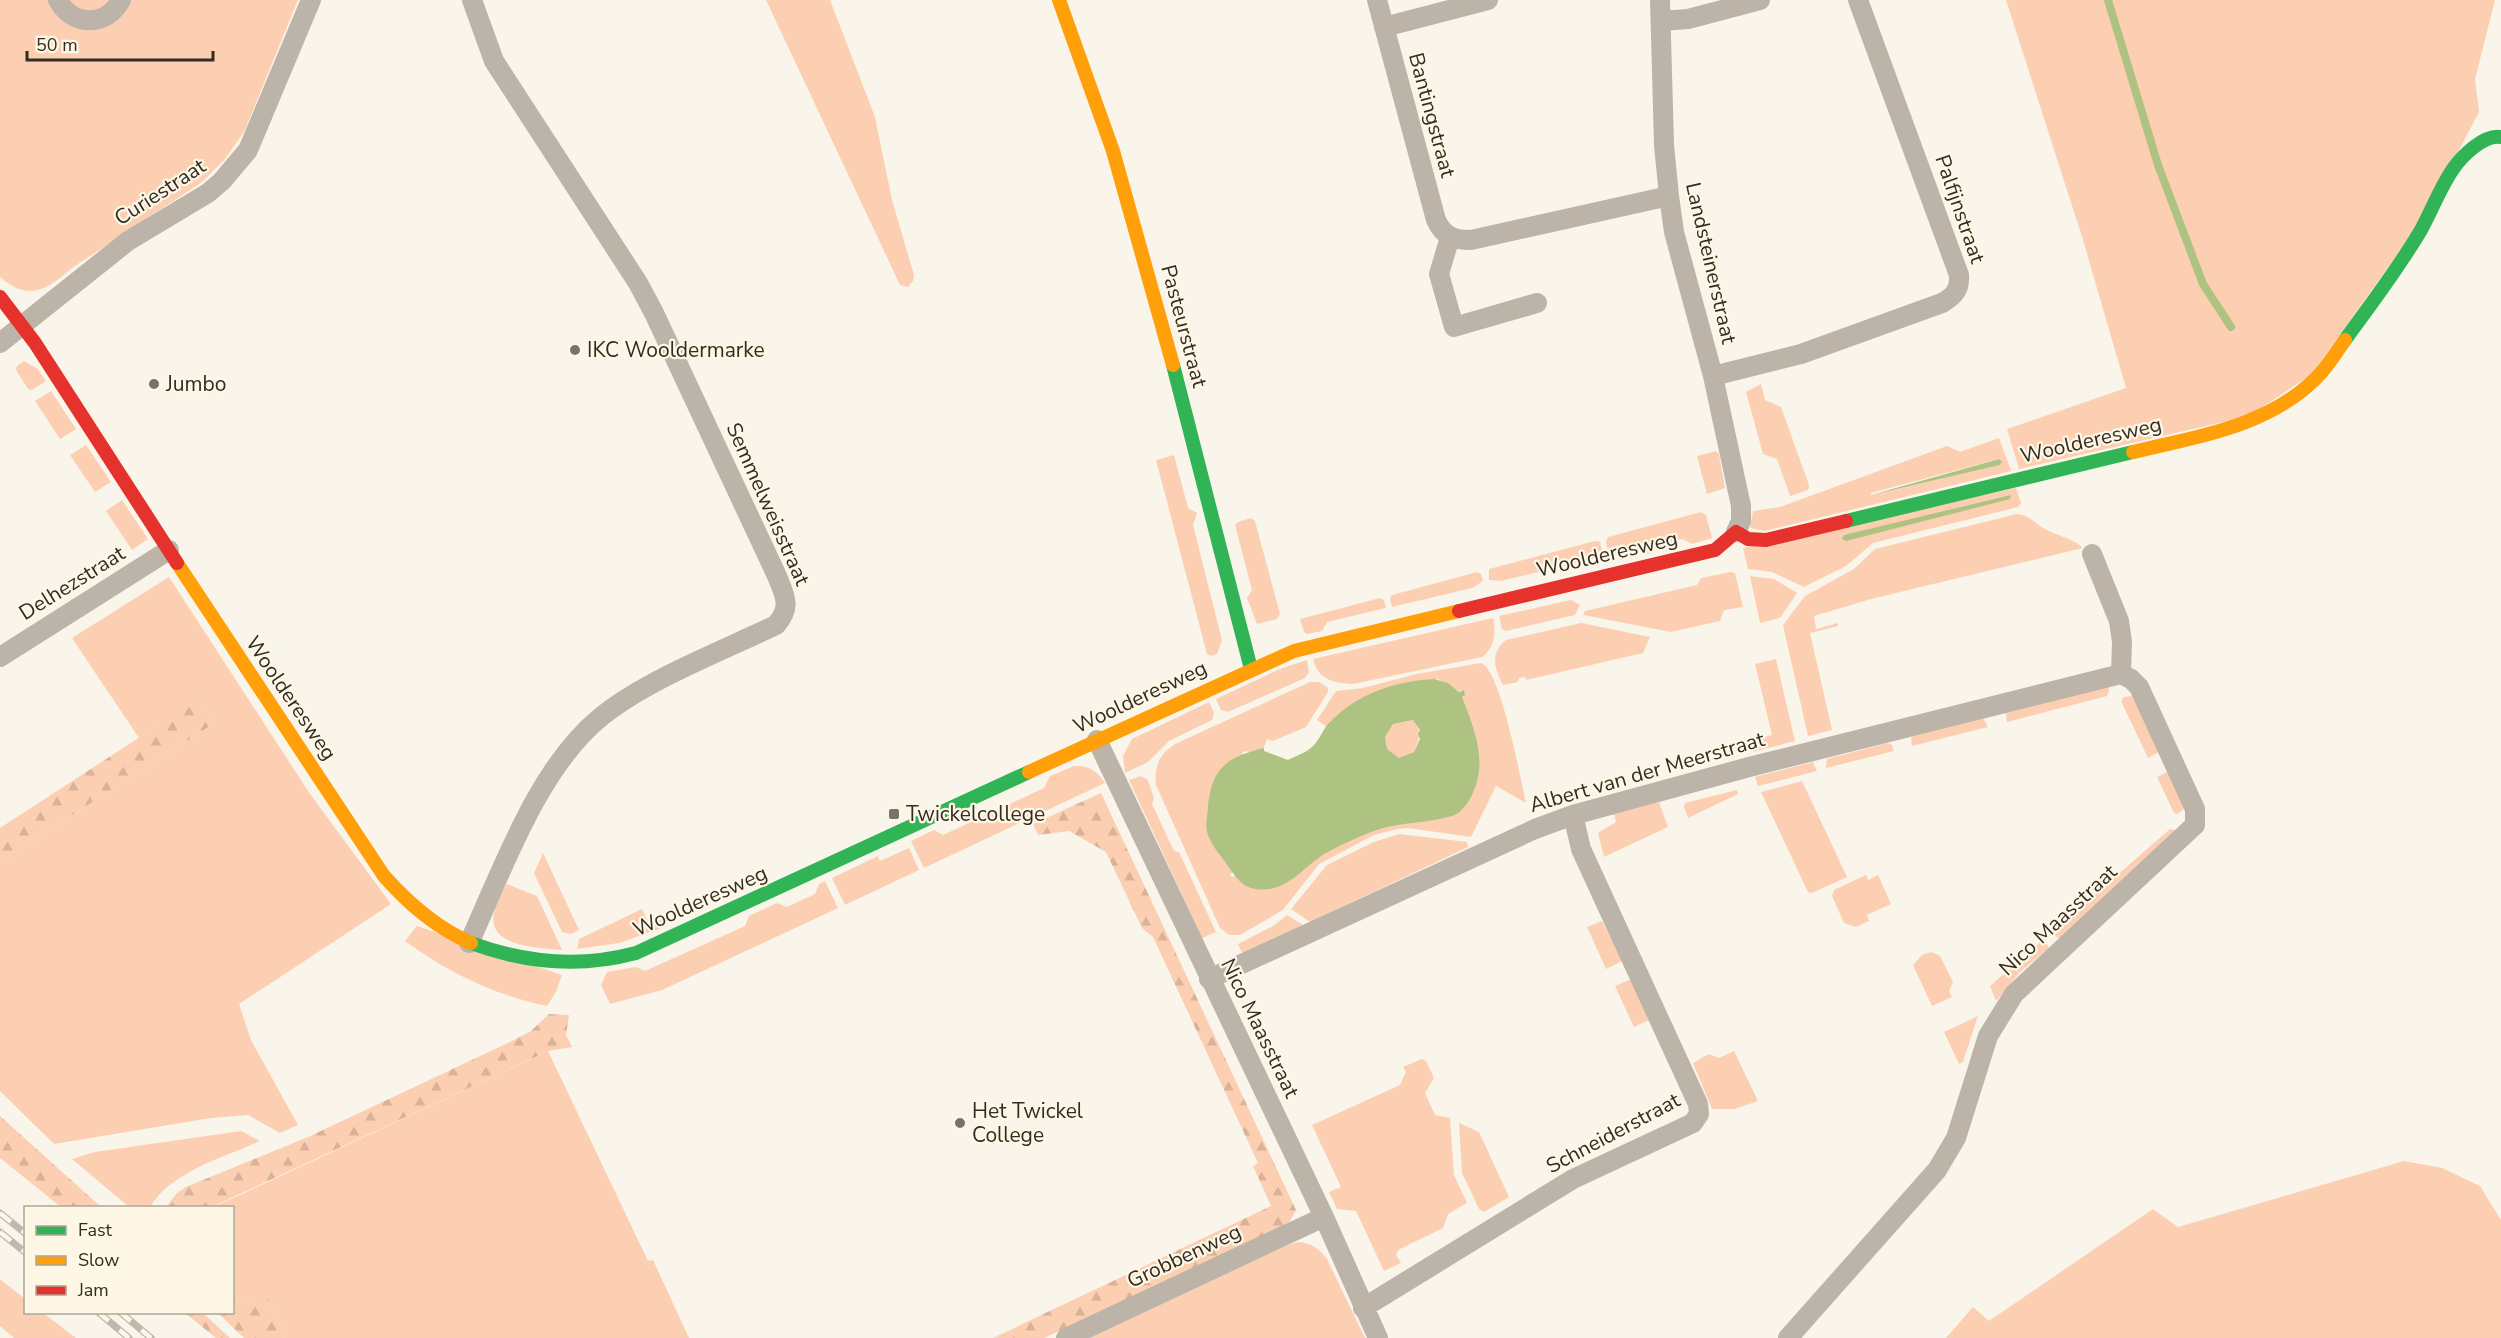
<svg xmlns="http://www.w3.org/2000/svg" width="2501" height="1338" font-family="'Nunito Sans',sans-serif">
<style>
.green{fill:#fccfb2;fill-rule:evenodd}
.forest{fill:url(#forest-firs)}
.water{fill:#aec381;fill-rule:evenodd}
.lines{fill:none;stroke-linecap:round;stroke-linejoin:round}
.stream{stroke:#aec381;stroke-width:8}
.street{stroke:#bcb4a9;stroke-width:20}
.fast{stroke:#30b455;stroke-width:14}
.slow{stroke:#ff9f0a;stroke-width:14}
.jam{stroke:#e5322d;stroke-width:14}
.rail-casing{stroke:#beb9af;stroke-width:7}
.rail{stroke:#fff7e5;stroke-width:4.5;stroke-dasharray:14;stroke-linecap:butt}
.poi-dot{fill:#76736a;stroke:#fff7e5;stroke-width:2}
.labels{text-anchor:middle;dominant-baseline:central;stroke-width:4.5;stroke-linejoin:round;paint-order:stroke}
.street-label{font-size:21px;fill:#302d24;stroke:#fff7e5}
.poi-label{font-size:21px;fill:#302d24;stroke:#fff7e5;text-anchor:start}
</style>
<defs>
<pattern id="forest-firs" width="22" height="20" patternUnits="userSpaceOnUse" patternTransform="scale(1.5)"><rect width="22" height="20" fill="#fccfb2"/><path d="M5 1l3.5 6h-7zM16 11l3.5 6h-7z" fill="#d8b299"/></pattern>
</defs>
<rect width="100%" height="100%" fill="#f9f5eb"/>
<path class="green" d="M 0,0 L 298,0 L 244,132 L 225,159 L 202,182 L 72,268 C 47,290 29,302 0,277 Z
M 766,0 L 830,0 L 875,117 L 892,200 L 914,275 L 913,281 L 908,287 L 900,285 Z
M 2006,0 L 2495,0 L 2475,79 L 2479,112 L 2425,215 L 2312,374 L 2249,416 L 2019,469 L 2007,429 L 2126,388 L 2083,240 Z
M 24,361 L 38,369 L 46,381 L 32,390 L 28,389 L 16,370 L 17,366 Z
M 1761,384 L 1765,400 L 1781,407 L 1809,485 L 1808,490 L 1790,496 L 1777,459 L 1763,454 L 1746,392 Z
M 51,391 L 76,429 L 60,439 L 35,401 Z
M 1999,438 L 2011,471 L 1765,531 L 1750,528 L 1753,511 L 1780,507 L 1947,446 L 1960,452 ZM 1998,459 L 2001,459 L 2000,465 L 1871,495 L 1871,493 Z
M 86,445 L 111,482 L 95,492 L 70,455 Z
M 1716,451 L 1719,454 L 1725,488 L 1707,494 L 1697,456 Z
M 1174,455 L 1188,508 L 1197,513 L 1193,525 L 1222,640 L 1217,654 L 1211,656 L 1207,654 L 1156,460 Z
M 2016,488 L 2021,503 L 2018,507 L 1873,543 L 1846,566 L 1804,587 L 1772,572 L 1748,569 L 1743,548 Z
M 122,500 L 148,539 L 132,550 L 106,511 Z
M 1701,512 L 1706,515 L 1712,538 L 1692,544 L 1682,539 L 1658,545 L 1649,554 L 1640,549 L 1613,554 L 1608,551 L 1606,542 L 1608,537 Z
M 2017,514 C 2029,515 2034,522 2043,528 C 2057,536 2071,537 2083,548 L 1871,599 L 1814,616 L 1816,629 L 1838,623 L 1838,626 L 1810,633 L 1832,730 L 1808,736 L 1783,625 L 1805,596 L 1854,569 L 1875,549 Z
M 1251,518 L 1255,521 L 1280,614 L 1277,619 L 1257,624 L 1247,598 L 1252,590 L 1235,525 L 1238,522 Z
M 1595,541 L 1600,542 L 1603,554 L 1600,557 L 1501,581 L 1489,580 L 1489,569 Z
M 1477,572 L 1481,574 L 1483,581 L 1472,588 L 1392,607 L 1390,598 L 1392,595 Z
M 1731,572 L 1735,573 L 1743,607 L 1724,610 L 1720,621 L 1671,632 L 1583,615 L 1585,611 L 1697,585 L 1701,578 Z
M 1750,576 L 1774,579 L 1797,593 L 1780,618 L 1760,623 Z
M 169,577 L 310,794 L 391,904 L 239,1004 L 251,1040 L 298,1125 L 280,1133 L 248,1115 L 211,1118 L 54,1144 L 0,1091 L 0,862 L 216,722 L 200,699 L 139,738 L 72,638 Z
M 1380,598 L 1384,600 L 1386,608 L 1327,622 L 1322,631 L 1307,634 L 1304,632 L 1300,619 Z
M 1571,600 L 1580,605 L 1575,615 L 1506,631 L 1502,629 L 1499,616 Z
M 1493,618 C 1496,632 1495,648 1482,657 L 1353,684 C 1334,683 1318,680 1313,659 Z
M 1581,623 L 1650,637 L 1643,653 L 1526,680 L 1525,677 L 1519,678 L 1518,682 L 1503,685 C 1495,669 1489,654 1506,640 Z
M 1776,659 L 1795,741 L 1753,752 L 1750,740 L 1772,735 L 1755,664 Z
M 1307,660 L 1309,672 L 1305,678 L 1228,712 L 1221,710 L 1216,699 L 1280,669 Z
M 1481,663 C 1501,670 1520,778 1526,803 L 1496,786 L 1471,837 L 1408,828 L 1397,829 L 1374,835 L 1319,864 L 1283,910 L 1240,935 L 1229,935 L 1220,928 L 1156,785 C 1154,767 1159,754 1175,744 L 1310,682 L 1319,682 L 1328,688 L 1328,692 L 1306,727 L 1273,741 L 1267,739 L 1263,750 L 1250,754 L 1248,751 L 1243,752 L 1233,872 L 1230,874 L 1232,877 L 1314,857 L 1358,833 L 1460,696 L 1465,694 L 1463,690 L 1459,691 L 1438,679 L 1422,680 L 1327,727 L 1317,720 L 1336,691 L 1363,688 L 1417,674 Z
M 2108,686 L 2109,691 L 2107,696 L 2007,722 L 2006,713 Z
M 2132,696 L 2159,752 L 2148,758 L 2121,701 L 2124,697 Z
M 1209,702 L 1214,713 L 1212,720 L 1169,741 L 1148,762 L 1125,773 L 1123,756 L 1132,739 Z
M 1983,718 L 1988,727 L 1912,746 L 1911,739 L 1913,736 Z
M 1413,720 C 1423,731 1419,739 1414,752 L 1399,758 L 1387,749 L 1385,737 L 1393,724 Z
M 1888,743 L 1892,745 L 1894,751 L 1826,768 L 1827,759 Z
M 1813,762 L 1817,771 L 1758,786 L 1755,777 Z
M 1074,766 C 1088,765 1098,771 1105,783 L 924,868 L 911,841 L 934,830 L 943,835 L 1044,788 L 1050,776 Z
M 2167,772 L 2169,772 L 2186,807 L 2178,814 L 2174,813 L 2157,777 Z
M 1141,776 L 1148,780 L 1154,798 L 1152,804 L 1174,851 L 1179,852 L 1216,932 L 1202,938 L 1129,780 Z
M 1802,781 L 1847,877 L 1812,893 L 1808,892 L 1761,792 Z
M 1737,790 L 1738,794 L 1688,818 L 1684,807 L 1685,803 Z
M 1659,802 L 1668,827 L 1604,857 L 1598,833 L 1616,822 L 1614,814 Z
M 2170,829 L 2175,830 L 2178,834 L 2060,938 L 2056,937 L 2052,932 Z
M 1399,834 L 1467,842 L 1468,847 L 1310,922 L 1291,909 L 1327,865 L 1374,842 Z
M 909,848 L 919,870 L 845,905 L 832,878 L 878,856 L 880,861 Z
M 543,853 L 579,930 L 571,934 L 562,932 L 534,873 Z
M 1866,875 L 1868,880 L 1878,875 L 1891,904 L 1867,915 L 1869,921 L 1856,927 L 1844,923 L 1832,896 L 1834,890 Z
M 825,881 L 838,908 L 662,990 L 610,1004 L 601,985 L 607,972 L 636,967 L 645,971 L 745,926 L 749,916 L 777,903 L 787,907 L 815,894 L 819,884 Z
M 507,884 L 537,896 L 562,950 C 535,948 478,946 497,904 C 500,897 503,889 507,884 Z
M 642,909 L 647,920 L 661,914 L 667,926 L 619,943 L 577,949 L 579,939 Z
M 1287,915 L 1303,925 L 1242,953 L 1238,944 L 1273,926 Z
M 1602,921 L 1622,958 L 1622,961 L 1606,969 L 1587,927 Z
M 417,926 L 562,975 L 556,992 L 547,1006 C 495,995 448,973 405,941 Z
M 2044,939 L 2049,948 L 2020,972 L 1996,1001 L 1990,986 Z
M 1931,952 L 1940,956 L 1953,982 L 1949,991 L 1952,997 L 1932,1006 L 1913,965 L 1922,955 Z
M 1629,980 L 1631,980 L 1651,1019 L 1634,1027 L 1615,986 Z
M 1978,1016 L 1963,1062 L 1959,1064 L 1944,1032 Z
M 548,1051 L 648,1261 L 653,1260 L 689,1338 L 285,1338 L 265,1293 L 242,1304 L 233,1299 L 232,1208 L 212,1208 Z
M 1734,1051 L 1758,1101 L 1734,1109 L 1712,1109 L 1693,1063 L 1709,1054 L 1719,1058 Z
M 1422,1059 L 1426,1061 L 1434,1078 L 1425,1093 L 1435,1115 L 1450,1118 L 1454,1175 L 1467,1203 L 1448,1214 L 1443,1228 L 1398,1250 L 1396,1255 L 1401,1263 L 1384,1271 L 1356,1211 L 1337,1209 L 1329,1192 L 1341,1187 L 1312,1125 L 1400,1085 L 1406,1072 L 1403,1067 Z
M 1459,1123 L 1479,1132 L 1509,1197 L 1484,1212 L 1479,1209 L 1462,1173 Z
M 241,1131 L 260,1141 C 223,1158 172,1171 150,1207 L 129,1207 L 72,1159 L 95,1152 Z
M 2404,1161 L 2442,1168 L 2480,1186 L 2501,1220 L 2501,1338 L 1946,1338 L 1973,1307 L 1989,1321 L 2153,1209 L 2178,1227 Z
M 1299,1242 C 1312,1244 1319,1248 1327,1259 L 1365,1338 L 1088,1338 L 1288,1245 Z
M 0,1279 L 25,1299 L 26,1312 L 43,1313 L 76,1338 L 14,1338 L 0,1326 Z"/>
<path class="forest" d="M 200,698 L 216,722 L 0,862 L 0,828 Z
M 1101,793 L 1296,1210 L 1290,1221 L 1281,1228 L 1044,1338 L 993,1338 L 1271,1206 L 1253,1166 L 1258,1163 L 1153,937 L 1142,928 L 1106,852 L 1069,831 L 1038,835 L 1033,824 Z
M 549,1014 L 569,1015 L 566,1035 L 572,1047 L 548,1051 L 212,1207 L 166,1207 L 177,1193 L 186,1187 L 308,1137 L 512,1041 L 531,1031 Z
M 0,1116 L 101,1207 L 61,1207 L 0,1158 Z
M 265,1292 L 285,1338 L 244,1338 L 218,1313 L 232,1312 L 233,1299 L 242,1304 Z
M 185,1313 L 203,1313 L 230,1338 L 216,1338 Z"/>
<path class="water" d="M 1999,459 L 2002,461 L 2000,465 L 1871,495 Z
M 2011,495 L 2010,499 L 1846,541 L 1842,539 L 1844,535 Z
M 1434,679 L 1448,683 L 1459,692 L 1464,690 L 1465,695 L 1462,697 C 1476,733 1491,769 1466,805 C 1462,810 1458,814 1452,816 C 1426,824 1399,821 1371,832 C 1356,838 1340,845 1326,853 C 1302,867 1287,894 1255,889 C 1242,887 1235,876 1228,866 C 1221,856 1212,846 1208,835 C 1205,827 1207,817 1208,808 C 1211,769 1226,757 1264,748 L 1264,751 L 1288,760 C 1295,756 1306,753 1312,747 C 1320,740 1323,728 1330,722 C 1357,694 1395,681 1434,679 ZM 1413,720 L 1420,730 L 1418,734 L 1420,739 L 1414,752 L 1399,758 L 1387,749 L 1385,737 L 1393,724 Z"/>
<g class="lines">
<path class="stream" d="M 2108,0 L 2158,165 L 2203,284 L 2231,327"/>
<path class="street" d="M 58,0 C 72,27 107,27 121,0
M 1377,0 L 1436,220 C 1444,237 1454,240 1471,240 L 1669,196
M 1660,0 L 1664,145 L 1669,196 L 1674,232 L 1713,376 L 1741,506 L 1741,521 L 1736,532
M 1662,21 L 1688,19 L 1760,0
M 1384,27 L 1488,0
M 1450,237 L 1439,274 L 1454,327 L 1537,303
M 0,343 L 128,241 L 208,193 L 222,181 L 248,150 L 311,0
M 1713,376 L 1801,354 L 1942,303 C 1954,296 1960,290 1959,275 L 1858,0
M 2092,554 L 2119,621 L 2122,642 L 2121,674
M 0,657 L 169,550
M 1097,740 L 1324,1217 L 1378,1338
M 469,943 C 503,869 538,767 602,716 C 648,679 722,651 776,625 C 792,607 785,596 777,576 L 654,313 L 638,283 L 494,61 L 472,0
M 1209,979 L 1535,829 L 1573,815 L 1749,767 L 2121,674
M 1363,1308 L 1573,1179 L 1693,1123 L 1699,1114 L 1698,1104 L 1581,849 L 1573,815
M 1066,1338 L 1324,1217
M 1788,1338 L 1937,1170 L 1956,1138 L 1988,1036 L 2014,994 L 2195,825 L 2195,809 L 2139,687 L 2131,679 L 2121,674"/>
<path class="fast" d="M 2345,340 C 2371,304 2398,269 2421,230 C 2432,210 2440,188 2453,169 C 2462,156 2484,134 2501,137
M 1173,365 L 1251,669
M 1846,521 L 2133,452
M 471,943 C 525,963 580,968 636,953 L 1029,772"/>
<path class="slow" d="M 1059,0 L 1113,151 L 1173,365
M 2133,452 C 2199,436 2272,426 2320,374 C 2329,364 2337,351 2345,340
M 177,563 L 384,876 C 409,904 436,928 471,943
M 1029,772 L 1294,651 L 1459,611"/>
<path class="jam" d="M 0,297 L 35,343 L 177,563
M 1459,611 L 1715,550 L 1736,532 L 1748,539 L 1766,540 L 1846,521"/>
<g class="rail-casing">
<path id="rail" d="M 0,1213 L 26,1234
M 0,1232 L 26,1253
M 98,1312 L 129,1338
M 120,1312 L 151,1338"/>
</g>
<use href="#rail" class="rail"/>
</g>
<g class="poi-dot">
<circle cx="575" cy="350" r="6"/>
<circle cx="154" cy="384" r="6"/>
<rect x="888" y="808" width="12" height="12" rx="3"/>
<circle cx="960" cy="1123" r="6"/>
</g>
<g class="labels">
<g class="street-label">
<text transform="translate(1432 115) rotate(75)">Bantingstraat</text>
<text transform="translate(160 192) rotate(-33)">Curiestraat</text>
<text transform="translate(1960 209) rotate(71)">Palfijnstraat</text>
<text transform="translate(1711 263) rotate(77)">Landsteinerstraat</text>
<text transform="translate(1184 326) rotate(75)">Pasteurstraat</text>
<text transform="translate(2091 440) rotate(-13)">Woolderesweg</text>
<text transform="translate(768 504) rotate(66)">Semmelweisstraat</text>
<text transform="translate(1607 554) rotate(-13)">Woolderesweg</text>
<text transform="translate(72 583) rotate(-32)">Delhezstraat</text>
<text transform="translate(1140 697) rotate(-25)">Woolderesweg</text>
<text transform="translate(291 698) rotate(56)">Woolderesweg</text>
<text transform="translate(1647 772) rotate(-16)">Albert van der Meerstraat</text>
<text transform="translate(700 901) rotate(-24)">Woolderesweg</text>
<text transform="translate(2058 920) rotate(-43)">Nico Maasstraat</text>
<text transform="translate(1260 1028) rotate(64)">Nico Maasstraat</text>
<text transform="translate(1613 1133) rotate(-28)">Schneiderstraat</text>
<text transform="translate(1184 1256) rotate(-25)">Grobbenweg</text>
</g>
<g class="poi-label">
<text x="587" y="350">IKC Wooldermarke</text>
<text x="166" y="384">Jumbo</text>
<text x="906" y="814">Twickelcollege</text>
<text x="972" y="1111">Het Twickel<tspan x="972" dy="24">College</tspan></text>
</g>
</g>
<rect x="24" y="1206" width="210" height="108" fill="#fff7e5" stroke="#aca698" stroke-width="1.5"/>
<rect x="36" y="1226" width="30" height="9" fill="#30b455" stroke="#aca698" stroke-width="1.5"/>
<text x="78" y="1236" font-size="18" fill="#302d24">Fast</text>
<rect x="36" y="1256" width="30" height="9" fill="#ff9f0a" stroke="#aca698" stroke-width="1.5"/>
<text x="78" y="1266" font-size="18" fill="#302d24">Slow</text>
<rect x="36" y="1286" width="30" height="9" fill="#e5322d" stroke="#aca698" stroke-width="1.5"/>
<text x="78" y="1296" font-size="18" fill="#302d24">Jam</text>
<path d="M27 51v9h186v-9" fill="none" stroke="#302d24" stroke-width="3"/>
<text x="36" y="51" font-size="18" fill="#302d24" stroke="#fff7e5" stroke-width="4.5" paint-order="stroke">50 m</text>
</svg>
